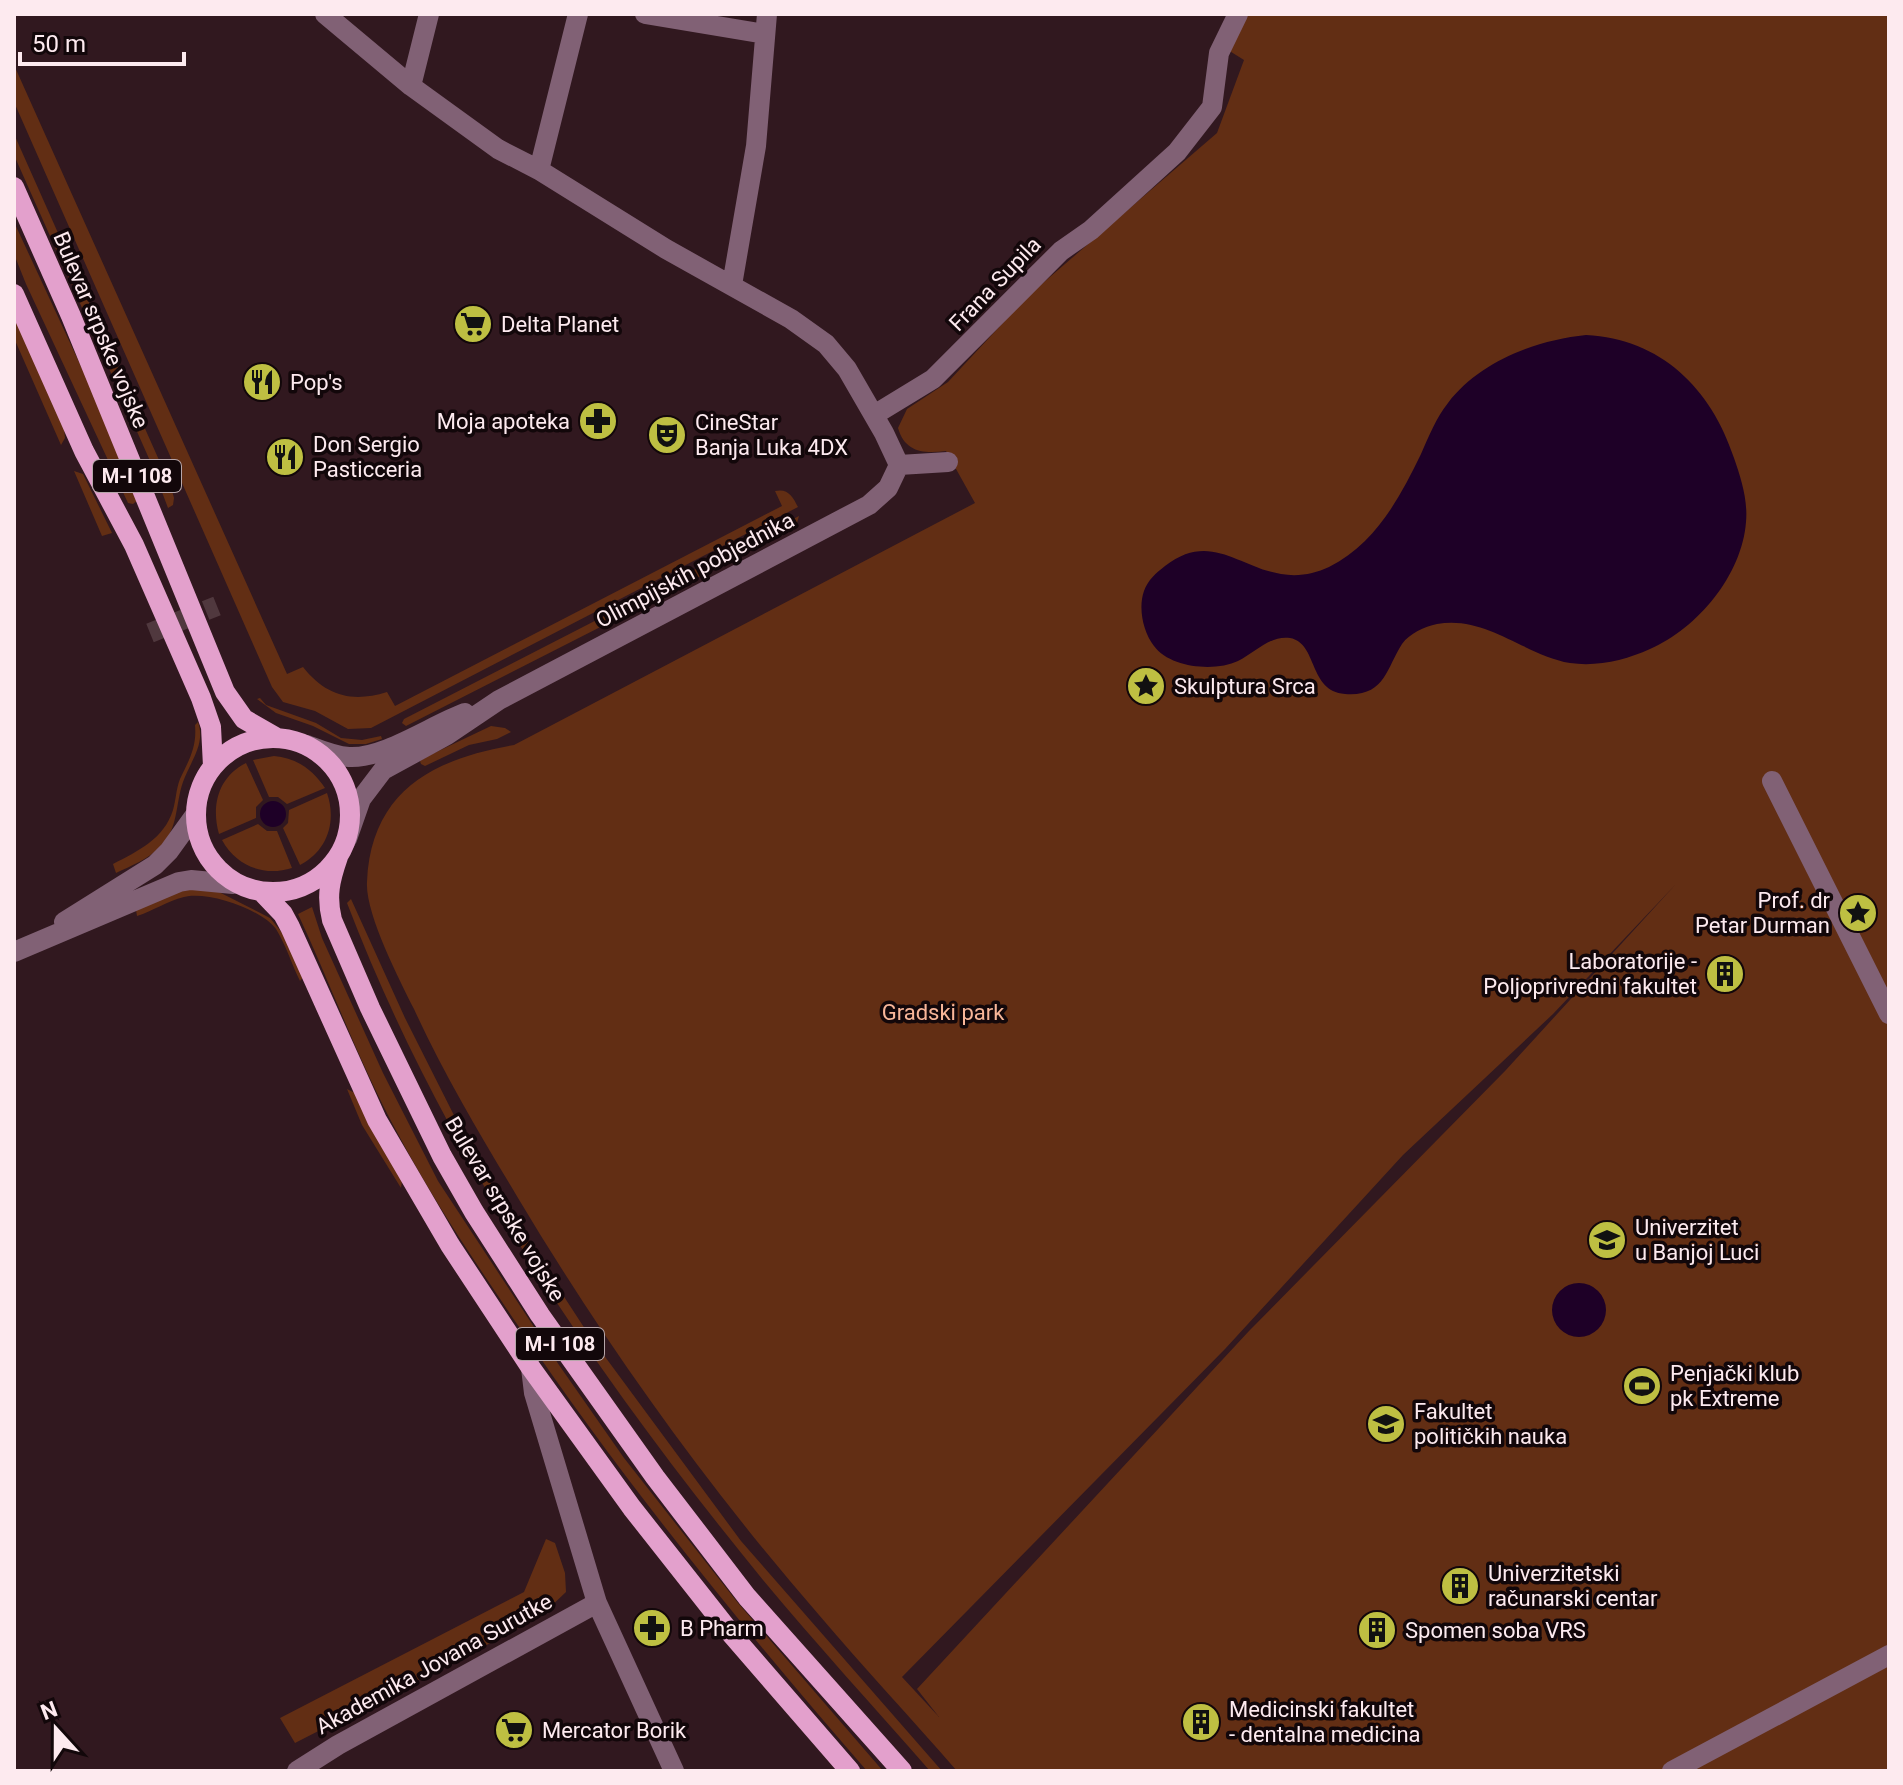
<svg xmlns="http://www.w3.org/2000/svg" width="1903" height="1785" font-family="Roboto,sans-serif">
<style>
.green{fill:#622e14;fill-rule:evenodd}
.water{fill:#1e0027}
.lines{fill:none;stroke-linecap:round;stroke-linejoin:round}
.minor-tunnel{stroke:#50383e;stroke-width:20;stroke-dasharray:20 10;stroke-linecap:butt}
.minor{stroke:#816175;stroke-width:20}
.major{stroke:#e3a0cc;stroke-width:20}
.labels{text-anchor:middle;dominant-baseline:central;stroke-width:7;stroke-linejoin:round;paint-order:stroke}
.shield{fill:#12070a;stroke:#b6a6aa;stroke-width:2}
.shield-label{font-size:20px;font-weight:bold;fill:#fdeaef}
.street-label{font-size:22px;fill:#fdeaef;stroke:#12070a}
.poi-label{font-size:22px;fill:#fdeaef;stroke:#12070a;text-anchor:start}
.park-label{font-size:22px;fill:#f8b699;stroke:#12070a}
</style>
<rect width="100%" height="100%" fill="#31181f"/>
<path class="green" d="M 1244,14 L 1889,14 L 1889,1771 L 957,1771 C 912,1719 864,1668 819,1615 C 706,1485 606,1345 518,1198 C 481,1136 444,1075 414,1009 C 399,979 365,913 367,882 C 371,791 433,759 514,745 L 975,503 L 946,451 C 923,454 905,452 898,428 L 907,409 L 948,382 L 1029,295 L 1217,133 L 1244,60 L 1228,50 ZM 1676,884 L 1505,1071 L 1249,1331 L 917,1689 L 939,1717 L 902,1677 L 1225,1349 L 1403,1155 L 1553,1014 Z
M 14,65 L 287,674 L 303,667 C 326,696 352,703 387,692 L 395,706 L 782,506 L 775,491 C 788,488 793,497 798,507 L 371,728 L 348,729 L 315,711 L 283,702 L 272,687 L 14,102 Z
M 14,134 L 171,487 L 174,498 L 173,505 L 168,508 L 151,463 L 14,155 Z
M 14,222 L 85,375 L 138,500 L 133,504 L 128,503 L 26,284 L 14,254 Z
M 14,315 L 64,428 L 65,438 L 61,445 L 14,338 Z
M 74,471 L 83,474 L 112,533 L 102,536 Z
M 799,516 L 796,526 L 785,533 L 406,726 L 402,723 L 404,719 Z
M 260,698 L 266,705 L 316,723 L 341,738 L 362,740 L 381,736 L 382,739 L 366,744 L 349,744 L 313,726 L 276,713 L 257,699 Z
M 198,722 C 206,744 190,762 183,782 C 175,805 179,828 160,847 C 148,859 131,866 116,873 L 113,864 C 138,851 164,839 173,810 C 176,800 176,789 180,779 C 189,760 197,747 195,725 Z
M 491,726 L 505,728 L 511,732 L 497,739 L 469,745 L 425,766 L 421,764 L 420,761 L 428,756 Z
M 274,756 C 297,758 313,770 325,788 L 287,804 L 278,797 L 269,797 L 253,760 Z
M 246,763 L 263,800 L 256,807 L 256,818 L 219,834 C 211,806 218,777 246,763 Z
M 327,793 C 337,822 327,851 300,865 L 283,828 L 288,823 L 289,810 Z
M 258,824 L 267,831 L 277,831 L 292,868 C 264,877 236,866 222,840 Z
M 185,888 L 215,890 L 270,918 L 293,946 L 305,975 L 300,981 C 292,965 286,945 276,929 C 261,909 208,891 184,897 C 167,901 153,911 137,916 L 136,910 Z
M 351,899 L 405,1018 L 473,1153 L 501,1200 L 589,1335 L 741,1541 L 942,1771 L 930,1771 C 874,1707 817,1645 763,1580 C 595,1374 442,1152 347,903 Z
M 312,907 L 322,938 L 383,1073 L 438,1181 L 559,1365 L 624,1458 L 738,1603 L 883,1771 L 867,1771 C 742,1627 623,1481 517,1324 C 475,1262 433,1200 398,1134 C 359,1063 332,987 298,914 Z
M 347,1089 L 359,1095 L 402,1181 L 401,1188 L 362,1125 Z
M 546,1539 L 555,1543 L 565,1573 L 566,1592 L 546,1611 L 512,1632 L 295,1743 L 280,1718 L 524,1592 Z"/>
<path class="water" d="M 1586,335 C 1661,339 1711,388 1734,458 C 1741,478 1748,500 1746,522 C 1742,575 1698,628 1650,649 C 1626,660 1597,667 1570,663 C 1524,655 1486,615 1437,624 C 1424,627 1410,633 1402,644 C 1386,669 1385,697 1345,694 C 1308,691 1318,643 1290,638 C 1270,635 1255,653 1238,661 C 1215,672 1170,668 1154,646 C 1143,632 1138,608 1144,591 C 1148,580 1156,573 1165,566 C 1210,531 1238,567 1281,574 C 1298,577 1314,574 1329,567 C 1376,543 1399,499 1421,454 C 1429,436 1436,418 1448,403 C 1479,362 1536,340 1586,335 Z
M260 814a13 13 0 1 1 26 0a13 13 0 1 1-26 0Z
M1552 1310a27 27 0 1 1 54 0a27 27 0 1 1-54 0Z"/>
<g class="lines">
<path class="minor-tunnel" d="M 150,633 L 217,606"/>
<path class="minor" d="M 325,14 L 411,86 L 498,149 L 539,170 L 666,249 L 791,319 L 826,344 L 847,369 L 884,433 L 899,465 L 948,462
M 645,14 L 765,34
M 411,86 L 429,14
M 539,170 L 578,14
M 732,285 L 756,146 L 767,14
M 874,415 L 933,379 L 1061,251 L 1091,230 L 1177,152 L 1212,107 L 1219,53 L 1238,14
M 307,745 C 320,750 334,756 349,757 C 384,759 432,725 465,713
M 1772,781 L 1889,1014
M 347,839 L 361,799 L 383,770 L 447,735 L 499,700 L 869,505 L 888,488 L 899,465
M 64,922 L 155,865 L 169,851 L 195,815
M 14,952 L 179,882 L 191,880 L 233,884
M 531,1368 L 534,1393 L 597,1603 L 674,1771
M 297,1771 L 338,1745 L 597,1603
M 1672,1771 L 1889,1655"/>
<path class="major" d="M 14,187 L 71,316 L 225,692 L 244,719 L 277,738
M 14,294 L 84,451 L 134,545 L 201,698 L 211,727 L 213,766
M196 815a77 77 0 1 1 154 0a77 77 0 1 1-154 0Z
M 338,857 C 330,880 326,896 332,920 L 370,1008 L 442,1156 L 474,1212 L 540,1315 L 655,1477 L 747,1597 L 902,1771
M 262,892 L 283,914 L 290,927 L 377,1120 L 450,1245 L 531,1368 L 632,1508 L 733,1636 L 850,1771"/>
</g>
<defs>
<g id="supermarket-disc" transform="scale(2)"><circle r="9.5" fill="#bebf42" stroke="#12070a"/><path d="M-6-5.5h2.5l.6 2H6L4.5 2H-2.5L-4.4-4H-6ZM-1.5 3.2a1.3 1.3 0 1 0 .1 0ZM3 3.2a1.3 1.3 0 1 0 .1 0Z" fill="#111"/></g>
<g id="restaurant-disc" transform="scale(2)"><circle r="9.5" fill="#bebf42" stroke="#12070a"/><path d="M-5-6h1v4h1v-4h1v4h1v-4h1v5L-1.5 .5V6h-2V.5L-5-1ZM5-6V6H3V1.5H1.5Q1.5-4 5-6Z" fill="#111"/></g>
<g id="pharmacy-disc" transform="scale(2)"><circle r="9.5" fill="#bebf42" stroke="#12070a"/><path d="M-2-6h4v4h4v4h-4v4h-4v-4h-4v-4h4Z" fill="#111"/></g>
<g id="theatre-disc" transform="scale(2)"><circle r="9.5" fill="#bebf42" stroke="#12070a"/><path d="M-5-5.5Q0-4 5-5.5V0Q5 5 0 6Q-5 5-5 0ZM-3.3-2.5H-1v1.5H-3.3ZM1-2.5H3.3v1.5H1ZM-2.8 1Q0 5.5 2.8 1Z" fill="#111"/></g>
<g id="sight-disc" transform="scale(2)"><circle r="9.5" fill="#bebf42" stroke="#12070a"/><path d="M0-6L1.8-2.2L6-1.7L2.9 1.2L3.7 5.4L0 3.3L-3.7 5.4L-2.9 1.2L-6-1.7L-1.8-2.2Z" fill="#111"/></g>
<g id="building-disc" transform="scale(2)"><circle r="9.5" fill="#bebf42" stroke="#12070a"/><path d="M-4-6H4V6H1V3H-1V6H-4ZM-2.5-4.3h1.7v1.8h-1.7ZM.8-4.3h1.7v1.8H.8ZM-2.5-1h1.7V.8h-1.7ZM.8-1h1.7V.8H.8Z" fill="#111"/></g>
<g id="university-disc" transform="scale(2)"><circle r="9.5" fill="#bebf42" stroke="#12070a"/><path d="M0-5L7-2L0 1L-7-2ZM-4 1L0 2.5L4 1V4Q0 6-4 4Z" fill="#111"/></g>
<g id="stadium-disc" transform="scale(2)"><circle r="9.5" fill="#bebf42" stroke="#12070a"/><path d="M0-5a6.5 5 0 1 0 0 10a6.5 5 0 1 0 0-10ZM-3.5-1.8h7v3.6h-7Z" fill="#111"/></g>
</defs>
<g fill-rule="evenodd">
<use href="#supermarket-disc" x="473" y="324"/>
<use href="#restaurant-disc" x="262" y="382"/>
<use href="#pharmacy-disc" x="598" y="421"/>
<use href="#theatre-disc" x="667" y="435"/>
<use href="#restaurant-disc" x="285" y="457"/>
<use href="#sight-disc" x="1146" y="686"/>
<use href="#sight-disc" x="1858" y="913"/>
<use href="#building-disc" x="1725" y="974"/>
<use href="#university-disc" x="1607" y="1240"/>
<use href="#stadium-disc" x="1642" y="1386"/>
<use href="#university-disc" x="1386" y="1424"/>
<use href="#building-disc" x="1460" y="1586"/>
<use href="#pharmacy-disc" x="652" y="1628"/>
<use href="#building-disc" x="1377" y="1630"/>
<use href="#building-disc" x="1201" y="1722"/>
<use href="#supermarket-disc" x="514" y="1730"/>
</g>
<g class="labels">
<g class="shield">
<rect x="93" y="460" width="88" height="32" rx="6"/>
<rect x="516" y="1328" width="88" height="32" rx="6"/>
</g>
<g class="shield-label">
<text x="137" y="476">M-I 108</text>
<text x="560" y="1344">M-I 108</text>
</g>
<g class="street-label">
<text transform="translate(995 284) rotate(-46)">Frana Supila</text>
<text transform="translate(101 330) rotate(67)">Bulevar srpske vojske</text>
<text transform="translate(695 570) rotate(-28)">Olimpijskih pobjednika</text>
<text transform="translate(505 1209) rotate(59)">Bulevar srpske vojske</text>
<text transform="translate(434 1664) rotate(-29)">Akademika Jovana Surutke</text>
</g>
<g class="poi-label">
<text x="501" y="324">Delta Planet</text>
<text x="290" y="382">Pop's</text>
<text x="570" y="421" text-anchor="end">Moja apoteka</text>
<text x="695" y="422">CineStar<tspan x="695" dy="25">Banja Luka 4DX</tspan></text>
<text x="313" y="444">Don Sergio<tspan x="313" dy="25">Pasticceria</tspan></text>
<text x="1174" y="686">Skulptura Srca</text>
<text x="1830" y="900" text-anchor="end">Prof. dr<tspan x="1830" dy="25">Petar Durman</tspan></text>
<text x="1697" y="961" text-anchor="end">Laboratorije -<tspan x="1697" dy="25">Poljoprivredni fakultet</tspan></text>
<text x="1635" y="1227">Univerzitet<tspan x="1635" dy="25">u Banjoj Luci</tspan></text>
<text x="1670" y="1373">Penjački klub<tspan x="1670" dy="25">pk Extreme</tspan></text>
<text x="1414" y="1411">Fakultet<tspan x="1414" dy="25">političkih nauka</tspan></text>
<text x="1488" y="1573">Univerzitetski<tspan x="1488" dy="25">računarski centar</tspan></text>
<text x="680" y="1628">B Pharm</text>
<text x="1405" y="1630">Spomen soba VRS</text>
<text x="1229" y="1709">Medicinski fakultet<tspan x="1229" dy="25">- dentalna medicina</tspan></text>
<text x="542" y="1730">Mercator Borik</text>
</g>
<g class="park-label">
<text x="943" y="1012">Gradski park</text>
</g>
</g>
<rect width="1903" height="1785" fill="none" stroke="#fdeaef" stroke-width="32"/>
<g transform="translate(56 1729) rotate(339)" stroke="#12070a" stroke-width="6" paint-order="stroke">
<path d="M0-6L14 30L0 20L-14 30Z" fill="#fdeaef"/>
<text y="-12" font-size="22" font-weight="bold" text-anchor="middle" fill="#fdeaef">N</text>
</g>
<path d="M20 52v12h164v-12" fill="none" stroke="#fdeaef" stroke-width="4"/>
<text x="32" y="52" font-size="24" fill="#fdeaef" stroke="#12070a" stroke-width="6" paint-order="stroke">50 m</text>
</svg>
